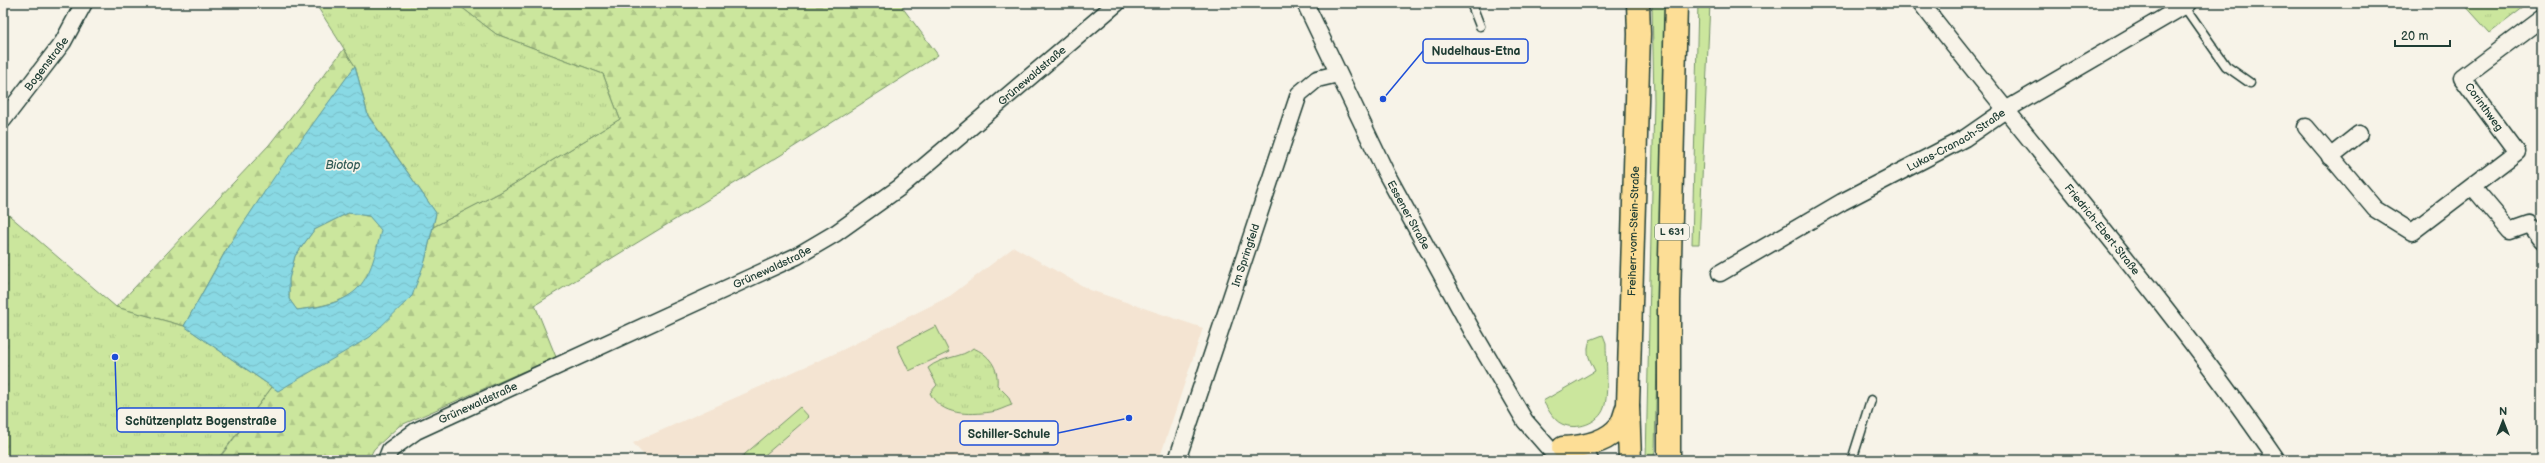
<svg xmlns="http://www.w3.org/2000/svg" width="2545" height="463" font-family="'Balsamiq Sans',sans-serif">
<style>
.built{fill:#f4e4d2}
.grass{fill:#cbe69d;stroke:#759268}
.forest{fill:url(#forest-firs);stroke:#759268}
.park{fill:url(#park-tufts);stroke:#759268}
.water{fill:url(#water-waves);stroke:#5f9b9e;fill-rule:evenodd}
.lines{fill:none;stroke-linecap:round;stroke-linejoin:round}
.lane-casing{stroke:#1f3d34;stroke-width:11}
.street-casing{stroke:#1f3d34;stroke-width:19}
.primary-casing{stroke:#1f3d34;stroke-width:25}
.lane{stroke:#f7f3e8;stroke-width:8}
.street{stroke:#f7f3e8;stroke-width:16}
.primary{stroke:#fdde96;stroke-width:22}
.labels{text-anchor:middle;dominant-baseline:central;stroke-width:3.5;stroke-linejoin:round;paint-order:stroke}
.shield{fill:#f7f3e8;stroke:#60746a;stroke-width:1}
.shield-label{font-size:10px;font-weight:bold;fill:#1f3d34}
.street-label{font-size:11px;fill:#1f3d34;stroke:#f7f3e8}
.water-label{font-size:12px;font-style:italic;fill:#345c57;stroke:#f7f3e8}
.leader{fill:none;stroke:#1d4ed8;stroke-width:1.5}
.callout-dot{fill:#1d4ed8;stroke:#f7f3e8;stroke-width:1.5}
.callout{fill:#f7f3e8;stroke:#1d4ed8;stroke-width:1.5}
.callout-label{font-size:12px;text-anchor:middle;font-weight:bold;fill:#1f3d34}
</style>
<defs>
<pattern id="forest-firs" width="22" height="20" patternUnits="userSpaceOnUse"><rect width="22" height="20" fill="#cbe69d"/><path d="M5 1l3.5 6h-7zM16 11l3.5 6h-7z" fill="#aec688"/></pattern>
<pattern id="park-tufts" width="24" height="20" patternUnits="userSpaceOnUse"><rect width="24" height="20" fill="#cbe69d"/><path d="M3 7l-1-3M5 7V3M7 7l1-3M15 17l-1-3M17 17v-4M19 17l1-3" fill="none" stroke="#aec688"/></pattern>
<pattern id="water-waves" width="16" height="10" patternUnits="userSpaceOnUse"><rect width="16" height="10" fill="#89d9e4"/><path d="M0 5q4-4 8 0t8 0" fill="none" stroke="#76bbc4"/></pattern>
</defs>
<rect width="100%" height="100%" fill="#f7f3e8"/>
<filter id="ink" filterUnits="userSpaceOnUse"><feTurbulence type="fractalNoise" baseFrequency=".025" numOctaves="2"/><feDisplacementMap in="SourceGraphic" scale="8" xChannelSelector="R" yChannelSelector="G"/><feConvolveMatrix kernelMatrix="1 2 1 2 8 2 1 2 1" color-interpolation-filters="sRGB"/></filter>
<g filter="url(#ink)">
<path class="built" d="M 1014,247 L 1090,290 L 1203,328 L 1159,460 L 648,460 L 633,443 L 836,353 L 950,296 Z"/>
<path class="grass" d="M 1652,3 L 1665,3 L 1655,451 L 1653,460 L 1646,460 L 1654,101 Z
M 1698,3 L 1710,3 L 1699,244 L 1692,244 Z
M 936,326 L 949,352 L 909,371 L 897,346 Z
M 1603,335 L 1606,343 C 1606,358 1609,395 1604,408 C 1599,423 1577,431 1562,424 C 1553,420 1548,409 1543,401 L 1595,371 C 1590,360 1585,353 1590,340 Z
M 800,407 L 809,417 L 759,460 L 738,460 Z"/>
<path class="forest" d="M 456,3 L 907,3 L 902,7 L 938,55 L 781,155 L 535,305 L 556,357 L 399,426 L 374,449 L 368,460 L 218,460 L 272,387 L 278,391 L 425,261 L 433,227 L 499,193 L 620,119 L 603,74 L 496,34 Z
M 344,49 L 355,66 L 268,187 L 226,250 L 184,326 L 116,307 L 269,145 Z
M 348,213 L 369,216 L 382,230 C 368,289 360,301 297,310 L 289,299 L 289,279 L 295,256 L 314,230 Z"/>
<path class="park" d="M 315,3 L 456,3 L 496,34 L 603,74 L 620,119 L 499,193 L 433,227 L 436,213 L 368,115 L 355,66 Z
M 2463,3 L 2527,3 L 2528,4 L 2490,33 Z
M 3,210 L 116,307 L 184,326 L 272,387 L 217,460 L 3,460 Z
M 973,348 C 989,354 999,368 997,385 L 1008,396 L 1012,405 C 1005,407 999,411 991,412 C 969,415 941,416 930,393 L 937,385 L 928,368 C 942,356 963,358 973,348 Z"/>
<path class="water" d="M 355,66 L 368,116 L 436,213 L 425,261 L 412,296 L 370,337 L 278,391 L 184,326 L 229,245 L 275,176 ZM 348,213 L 369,216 L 381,230 C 369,287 358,303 297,310 L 289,299 L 289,279 L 295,256 L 314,230 Z"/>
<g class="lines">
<g class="lane-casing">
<path id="lane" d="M 1471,3 L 1480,26
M 2184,6 L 2226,66 L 2250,83
M 1852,460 L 1871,400"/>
</g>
<g class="street-casing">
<g id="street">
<path id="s1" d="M 1305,3 L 1386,173 L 1474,334 L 1525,421 L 1559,460"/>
<path id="s2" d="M 1921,3 C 2039,155 2168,301 2277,460"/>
<path id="s3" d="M 3,120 L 63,42 L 84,3"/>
<path d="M 2306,127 L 2375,209 L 2412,232 L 2517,152 L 2462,78 L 2542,18"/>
<path d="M 2330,157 L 2359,134"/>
<path d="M 2473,187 L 2510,231 L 2530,224 L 2542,240"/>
<path id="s4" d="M 1720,273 L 1842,202 L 1965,138 L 2004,111 L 2189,3"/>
<path d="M 1564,448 L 1590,460"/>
<path id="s5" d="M 386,460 L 390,450 L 416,431 L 797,256 L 836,233 L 899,188 L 1117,3"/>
<path id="s6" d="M 1177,460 L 1299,94 L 1317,79 L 1338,74"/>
</g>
</g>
<g class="primary-casing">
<g id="primary">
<path d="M 1563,448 C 1583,447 1607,443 1620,426 C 1624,421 1625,412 1628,406"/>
<path id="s7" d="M 1630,460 L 1628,405 L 1639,34 L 1638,3"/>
<path d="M 1669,460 L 1669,301 L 1676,3"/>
</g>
</g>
<use href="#lane" class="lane"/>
<use href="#street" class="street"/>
<use href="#primary" class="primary"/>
</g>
</g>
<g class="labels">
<rect class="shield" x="1655" y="224" width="34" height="16" rx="3"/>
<g class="shield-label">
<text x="1672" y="232">L 631</text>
</g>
<g class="street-label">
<text stroke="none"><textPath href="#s3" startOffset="71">Bogenstraße</textPath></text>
<text stroke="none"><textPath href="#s5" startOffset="759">Grünewaldstraße</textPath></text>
<text transform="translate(2484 107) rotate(54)">Corinthweg</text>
<text stroke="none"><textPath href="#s4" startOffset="271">Lukas-Cranach-Straße</textPath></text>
<text stroke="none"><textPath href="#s1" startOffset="236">Essener Straße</textPath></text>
<text stroke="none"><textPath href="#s2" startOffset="290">Friedrich-Ebert-Straße</textPath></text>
<text stroke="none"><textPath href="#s7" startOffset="229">Freiherr-vom-Stein-Straße</textPath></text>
<text stroke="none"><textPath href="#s6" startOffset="216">Im Springfeld</textPath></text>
<text stroke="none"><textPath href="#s5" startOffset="435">Grünewaldstraße</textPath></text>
<text stroke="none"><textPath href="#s5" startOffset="111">Grünewaldstraße</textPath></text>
</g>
<g class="water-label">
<text x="343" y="165">Biotop</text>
</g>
</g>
<path class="leader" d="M1383 99L1423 51M115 357L117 420M1129 418L1058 433"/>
<g class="callout-dot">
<circle cx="1383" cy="99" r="4"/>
<circle cx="115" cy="357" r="4"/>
<circle cx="1129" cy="418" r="4"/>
</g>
<g class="callout">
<rect x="1423" y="39" width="105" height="24" rx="4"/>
<rect x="117" y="408" width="168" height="24" rx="4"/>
<rect x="960" y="421" width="98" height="24" rx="4"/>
</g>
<g class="callout-label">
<text x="1476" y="55">Nudelhaus-Etna</text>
<text x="201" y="425">Schützenplatz Bogenstraße</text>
<text x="1009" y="438">Schiller-Schule</text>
</g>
<rect width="2545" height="463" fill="none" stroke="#f7f3e8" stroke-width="16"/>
<rect x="8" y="8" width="2529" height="447" fill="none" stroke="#1f3d34" stroke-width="1.5" filter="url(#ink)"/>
<g transform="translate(2503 421)" stroke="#f7f3e8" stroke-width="3" paint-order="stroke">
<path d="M0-3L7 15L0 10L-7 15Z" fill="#1f3d34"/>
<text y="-6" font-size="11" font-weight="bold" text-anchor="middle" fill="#1f3d34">N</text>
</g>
<path d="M2395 40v6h55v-6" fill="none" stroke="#1f3d34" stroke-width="2"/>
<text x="2401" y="40" font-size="12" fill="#1f3d34" stroke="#f7f3e8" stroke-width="3" paint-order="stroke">20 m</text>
</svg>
